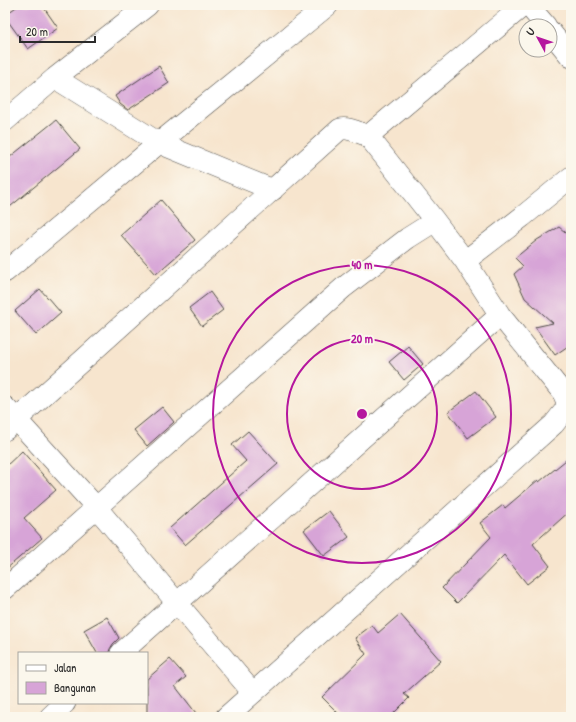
<svg xmlns="http://www.w3.org/2000/svg" width="576" height="722" font-family="'Patrick Hand',sans-serif">
<style>
.building{fill:#d7a4d7}
.lines{fill:none;stroke-linecap:round;stroke-linejoin:round}
.street-casing{stroke:#4a4743;stroke-width:22}
.street{stroke:#fff;stroke-width:21}
.ring{fill:none;stroke:#b5179e;stroke-width:2}
.centre{fill:#b5179e;stroke:#fbf7ec;stroke-width:2}
.ring-label{font-size:12px;text-anchor:middle;font-weight:bold;fill:#b5179e;stroke:#fbf7ec;stroke-width:4;stroke-linejoin:round;paint-order:stroke}
</style>
<rect width="100%" height="100%" fill="#fbf7ec"/>
<filter id="ink" filterUnits="userSpaceOnUse"><feTurbulence type="fractalNoise" baseFrequency=".025" numOctaves="2"/><feDisplacementMap in="SourceGraphic" scale="8" xChannelSelector="R" yChannelSelector="G"/><feConvolveMatrix kernelMatrix="1 2 1 2 8 2 1 2 1" color-interpolation-filters="sRGB"/></filter>
<filter id="wash" filterUnits="userSpaceOnUse"><feTurbulence type="fractalNoise" baseFrequency=".012" numOctaves="4" result="noise"/><feDisplacementMap in="SourceGraphic" scale="16" xChannelSelector="R" yChannelSelector="G"/><feGaussianBlur stdDeviation="0.9" result="paint"/><feColorMatrix in="noise" values="0 0 0 0 0 0 0 0 0 0 0 0 0 0 0 0 0 1.4 0 .05"/><feComposite in="paint" operator="in"/></filter>
<g filter="url(#wash)">
<rect width="100%" height="100%" fill="#f7e5ce"/>
<g id="blocks">
<path class="building" d="M 19,5 L 42,5 L 58,28 L 28,49 L 5,17 L 5,15 Z
M 159,66 L 169,83 L 128,110 L 120,104 L 115,96 Z
M 56,120 L 80,149 L 5,211 L 5,161 Z
M 161,200 L 195,240 L 156,274 L 121,235 Z
M 559,227 L 571,237 L 571,344 L 555,355 L 535,327 L 553,323 L 525,298 L 514,274 L 523,266 L 515,258 L 537,240 Z
M 40,289 L 61,313 L 36,335 L 15,311 Z
M 210,292 L 223,310 L 202,326 L 189,308 Z
M 408,346 L 423,364 L 404,380 L 389,362 Z
M 476,391 L 496,417 L 468,438 L 448,412 Z
M 162,407 L 174,422 L 147,446 L 134,430 Z
M 248,431 L 278,464 L 185,545 L 170,528 L 246,461 L 232,445 Z
M 22,451 L 56,490 L 24,518 L 42,538 L 5,570 L 5,467 Z
M 571,456 L 571,510 L 533,544 L 550,566 L 527,584 L 504,555 L 457,603 L 442,588 L 491,537 L 480,523 L 503,505 L 505,508 L 538,480 L 539,482 Z
M 329,511 L 349,537 L 324,556 L 304,530 Z
M 400,614 L 441,661 L 404,694 L 409,698 L 390,717 L 342,717 L 322,697 L 366,654 L 355,638 L 372,625 L 378,633 Z
M 107,617 L 119,638 L 113,644 L 110,649 L 109,652 L 107,653 L 97,653 L 84,630 Z
M 170,659 L 186,677 L 175,686 L 199,717 L 147,717 L 147,679 Z"/>
</g>
</g>
<g filter="url(#ink)">
<use href="#blocks" fill-opacity="0" stroke="#4a4743" stroke-width="1"/>
<g class="lines">
<g class="street-casing">
<path id="street" d="M 528,5 L 546,26
M 550,31 L 571,57
M 55,78 L 159,143 L 273,190
M 5,121 L 55,78 L 148,5
M 368,136 L 435,221
M 5,272 L 159,143 L 328,5
M 5,407 L 96,507 L 253,693
M 5,430 L 340,129 C 349,127 359,133 368,136 L 524,5
M 5,589 L 343,288 L 408,238 L 435,221 L 465,261
M 121,653 L 500,315
M 50,717 L 65,703
M 226,717 L 554,424 L 565,410 L 567,402 L 563,393 L 500,315 L 465,261 L 522,217 L 571,177"/>
</g>
<use href="#street" class="street"/>
</g>
</g>
<g class="ring">
<circle cx="362" cy="414" r="75"/>
<circle cx="362" cy="414" r="149"/>
</g>
<circle cx="362" cy="414" r="6" class="centre"/>
<g class="ring-label">
<text x="362" y="269">40 m</text>
<text x="362" y="343">20 m</text>
</g>
<rect width="576" height="722" fill="none" stroke="#fbf7ec" stroke-width="20"/>
<rect x="18" y="652" width="130" height="52" fill="#fbf7ec" stroke="#a8a59f"/>
<rect x="26" y="665" width="20" height="6" fill="#ffffff" stroke="#a8a59f"/>
<text x="54" y="672" font-size="12" fill="#2b2b2b">Jalan</text>
<rect x="26" y="682" width="20" height="12" fill="#d7a4d7" stroke="#a8a59f"/>
<text x="54" y="692" font-size="12" fill="#2b2b2b">Bangunan</text>
<g transform="translate(538 38) rotate(310)"><circle r="19" fill="#fbf7ec" stroke="#a8a59f"/>
<path d="M0-3L7 15L0 10L-7 15Z" fill="#b5179e"/>
<text y="-6" font-size="11" font-weight="bold" text-anchor="middle" fill="#2b2b2b">U</text>
</g>
<path d="M20 36v6h75v-6" fill="none" stroke="#2b2b2b" stroke-width="2"/>
<text x="26" y="36" font-size="12" fill="#2b2b2b" stroke="#fbf7ec" stroke-width="3" paint-order="stroke">20 m</text>
</svg>
